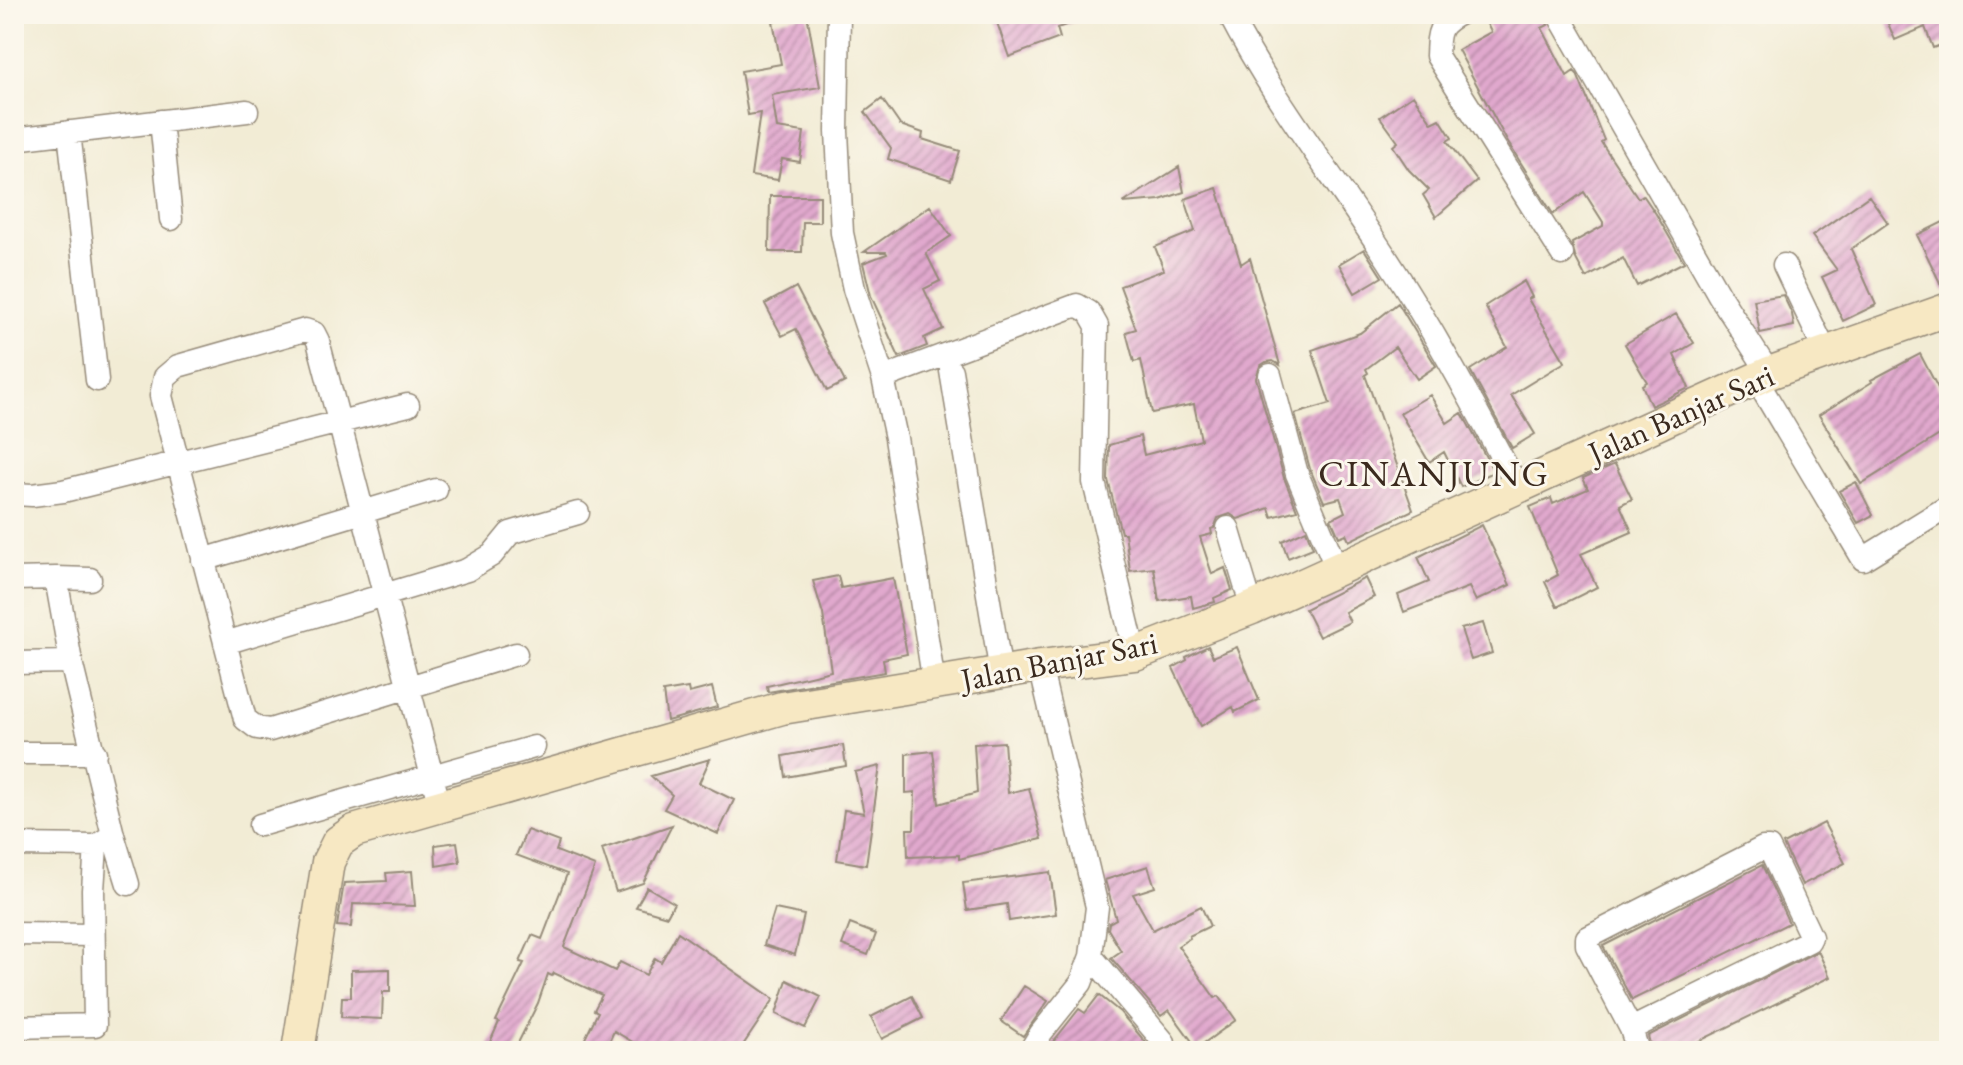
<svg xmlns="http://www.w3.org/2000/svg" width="1963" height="1065" font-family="'EB Garamond',serif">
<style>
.building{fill:url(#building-hatch)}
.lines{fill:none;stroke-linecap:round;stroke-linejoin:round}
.street-casing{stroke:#968b7a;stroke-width:25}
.secondary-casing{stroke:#968b7a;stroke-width:35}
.street{stroke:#fff;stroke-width:22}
.secondary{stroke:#f7e8c3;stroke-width:32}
.labels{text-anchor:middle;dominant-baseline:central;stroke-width:6;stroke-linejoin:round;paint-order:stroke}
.street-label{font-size:32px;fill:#3b2a1e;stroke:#fbf7ec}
.quarter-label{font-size:36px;letter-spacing:2px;fill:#3b2a1e;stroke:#fbf7ec}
</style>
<defs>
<pattern id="building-hatch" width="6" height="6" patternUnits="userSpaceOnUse" patternTransform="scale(2)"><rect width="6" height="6" fill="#e1a9ce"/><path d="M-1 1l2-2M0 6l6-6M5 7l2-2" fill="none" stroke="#b88aa7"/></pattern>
</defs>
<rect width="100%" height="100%" fill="#fbf7ec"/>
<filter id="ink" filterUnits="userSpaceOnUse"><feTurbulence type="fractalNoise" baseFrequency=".0125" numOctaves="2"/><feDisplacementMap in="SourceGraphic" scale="16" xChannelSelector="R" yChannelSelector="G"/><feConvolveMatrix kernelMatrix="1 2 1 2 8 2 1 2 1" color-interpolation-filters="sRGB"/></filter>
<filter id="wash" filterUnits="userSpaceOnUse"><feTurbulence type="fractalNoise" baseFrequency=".006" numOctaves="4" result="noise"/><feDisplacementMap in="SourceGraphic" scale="32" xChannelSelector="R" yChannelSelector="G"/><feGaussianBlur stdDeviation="1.8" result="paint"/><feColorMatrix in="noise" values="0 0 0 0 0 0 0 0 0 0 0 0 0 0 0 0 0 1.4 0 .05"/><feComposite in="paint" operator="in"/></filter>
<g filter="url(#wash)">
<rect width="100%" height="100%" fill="#f2ecd5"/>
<g id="blocks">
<path class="building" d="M 807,14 L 820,87 L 772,95 L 777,128 L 804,132 L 800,162 L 782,159 L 778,180 L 751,176 L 760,113 L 748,115 L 741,71 L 781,64 L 773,21 Z
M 994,14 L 1090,14 L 1090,17 L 1057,28 L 1060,38 L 1009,57 Z
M 1482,14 L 1544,14 L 1548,25 L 1542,28 L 1567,76 L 1574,71 L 1577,74 L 1604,140 L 1601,142 L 1638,198 L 1643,195 L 1656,214 L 1684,262 L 1637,286 L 1623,258 L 1586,278 L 1575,257 L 1572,243 L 1603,226 L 1603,222 L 1584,192 L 1553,214 L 1507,141 L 1458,50 L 1491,32 Z
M 1884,14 L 1949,14 L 1949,42 L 1933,48 L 1925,27 L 1895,40 Z
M 1413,95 L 1432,123 L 1440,119 L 1452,138 L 1447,141 L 1477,181 L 1436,217 L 1423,195 L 1429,190 L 1409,170 L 1393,146 L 1398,142 L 1380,117 Z
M 882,99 L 900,125 L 923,133 L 922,139 L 960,151 L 951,180 L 888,159 L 891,148 L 865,112 Z
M 1179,167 L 1184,192 L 1160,200 L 1123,203 Z
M 1217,188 L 1241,264 L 1250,258 L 1280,365 L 1273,361 L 1266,362 L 1260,366 L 1256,378 L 1284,478 L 1297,510 L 1272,517 L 1269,508 L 1238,519 L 1230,514 L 1218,518 L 1214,528 L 1211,529 L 1212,534 L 1200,537 L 1212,574 L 1225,568 L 1232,590 L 1214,598 L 1215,602 L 1193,608 L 1191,596 L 1159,601 L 1154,568 L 1130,571 L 1125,533 L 1121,533 L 1108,480 L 1109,445 L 1140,436 L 1144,455 L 1201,440 L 1194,404 L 1152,413 L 1141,360 L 1134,362 L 1126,332 L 1136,329 L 1120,286 L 1164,270 L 1155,247 L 1195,231 L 1185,199 Z
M 770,196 L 820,196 L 820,222 L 803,222 L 802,252 L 769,252 Z
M 1869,196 L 1888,223 L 1851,249 L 1876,305 L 1843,321 L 1822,277 L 1837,270 L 1812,236 Z
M 930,206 L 951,236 L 926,253 L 940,281 L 924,289 L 943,329 L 924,338 L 927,346 L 899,357 L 871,296 L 863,263 L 887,254 L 886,252 L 864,252 Z
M 1949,219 L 1949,290 L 1944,291 L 1917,235 Z
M 1364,249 L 1382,277 L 1355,293 L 1339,264 Z
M 1524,281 L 1532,297 L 1528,299 L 1565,362 L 1511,395 L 1535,434 L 1512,448 L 1470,370 L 1507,347 L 1485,306 Z
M 796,287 L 845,382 L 827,391 L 796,329 L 782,336 L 765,304 Z
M 1783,295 L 1792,314 L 1794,326 L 1760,333 L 1754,300 Z
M 1398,303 L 1436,366 L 1417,379 L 1395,347 L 1366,369 L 1368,373 L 1365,375 L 1413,510 L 1349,541 L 1346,534 L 1339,537 L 1331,519 L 1345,512 L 1340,498 L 1324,502 L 1310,469 L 1295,414 L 1330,404 L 1312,350 L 1360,333 Z
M 1676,314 L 1694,343 L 1674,355 L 1689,388 L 1651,406 L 1642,385 L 1647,382 L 1625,344 Z
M 1920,354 L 1949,409 L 1949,429 L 1861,484 L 1819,415 L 1872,382 L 1871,380 Z
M 1430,395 L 1447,423 L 1462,413 L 1494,472 L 1461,487 L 1444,452 L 1429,462 L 1400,413 Z
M 1615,464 L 1632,499 L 1620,505 L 1632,532 L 1581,554 L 1597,587 L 1557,607 L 1545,582 L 1558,575 L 1530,507 L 1551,498 L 1553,504 L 1588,489 L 1583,478 Z
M 1856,482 L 1873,515 L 1858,523 L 1839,491 Z
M 1482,525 L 1510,585 L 1476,601 L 1469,587 L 1404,612 L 1398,595 L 1429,582 L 1418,557 Z
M 1306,530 L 1313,548 L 1288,558 L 1282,541 Z
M 838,576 L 841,588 L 893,578 L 907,654 L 883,659 L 885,672 L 768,692 L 767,686 L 831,671 L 823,614 L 813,581 Z
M 1365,578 L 1374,597 L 1345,612 L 1350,622 L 1319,637 L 1305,609 Z
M 1483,623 L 1492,653 L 1471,660 L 1461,629 Z
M 1208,646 L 1213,657 L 1237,647 L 1259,700 L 1235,712 L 1233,707 L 1201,726 L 1173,668 L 1187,660 L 1186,657 Z
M 712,687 L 717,707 L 667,721 L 663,692 L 688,688 L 689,693 Z
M 1004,742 L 1008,793 L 1029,788 L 1042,839 L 959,859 L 959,855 L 908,857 L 907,829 L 914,829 L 915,792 L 906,793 L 906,754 L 933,751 L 939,804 L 977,793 L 974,744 Z
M 843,745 L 846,766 L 786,777 L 783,756 Z
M 710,759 L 699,783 L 734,800 L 718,834 L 664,809 L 672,795 L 651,776 Z
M 880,766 L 866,865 L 837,860 L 844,810 L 864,813 L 855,772 Z
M 1824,823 L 1845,863 L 1802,885 L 1783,844 Z
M 672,825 L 643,883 L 616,892 L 602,849 Z
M 527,830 L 559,842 L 556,851 L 595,866 L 564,947 L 615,971 L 620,962 L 646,975 L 655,958 L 661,962 L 678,932 L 774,999 L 739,1051 L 648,1051 L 614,1031 L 605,1051 L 579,1051 L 598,1012 L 594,1010 L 602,995 L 554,973 L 552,976 L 548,974 L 538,1003 L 514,1051 L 486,1051 L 499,1022 L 496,1021 L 524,963 L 520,962 L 532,935 L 542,939 L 567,874 L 516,855 Z
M 457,842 L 460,862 L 436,866 L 435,845 Z
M 1762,865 L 1789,923 L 1632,1000 L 1603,946 Z
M 1148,866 L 1155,887 L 1133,894 L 1153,930 L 1201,906 L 1210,926 L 1189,936 L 1190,938 L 1178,946 L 1215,998 L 1219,996 L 1236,1020 L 1197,1048 L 1169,1010 L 1161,1016 L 1111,958 L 1121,951 L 1108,929 L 1109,923 L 1116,919 L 1105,880 Z
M 412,871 L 415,906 L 353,904 L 351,927 L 337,926 L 344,883 L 387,881 L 386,873 Z
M 1050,872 L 1056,914 L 1009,921 L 1007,904 L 967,910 L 963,883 Z
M 647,887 L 674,903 L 667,916 L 636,907 Z
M 775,909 L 804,915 L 795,955 L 764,945 Z
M 850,924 L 876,934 L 868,955 L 842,945 Z
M 1818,951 L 1830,977 L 1679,1051 L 1652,1051 L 1648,1036 Z
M 390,969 L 390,992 L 383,992 L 382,1019 L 341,1017 L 342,997 L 351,997 L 351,970 Z
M 787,980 L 821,997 L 805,1028 L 776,1014 Z
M 1024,986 L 1048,1001 L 1023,1036 L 1001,1021 Z
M 1099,995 L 1120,1012 L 1153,1051 L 1046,1051 L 1079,1009 L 1085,1013 Z
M 912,996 L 923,1018 L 882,1039 L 871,1017 Z"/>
</g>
</g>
<g filter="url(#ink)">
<use href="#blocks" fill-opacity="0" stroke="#968b7a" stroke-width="2"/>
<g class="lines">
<g class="street-casing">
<path id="street" d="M 839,14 L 837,131 L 842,233 L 854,289 L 883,378 L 896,438 L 934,684
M 1229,14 C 1271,95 1328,169 1378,245 C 1430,323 1474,405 1518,488
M 1459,14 C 1437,25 1438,33 1437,56 L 1562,254
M 1558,14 L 1719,295 L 1769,373
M 161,121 L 171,219
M 69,132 L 97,380
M 14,139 L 247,111
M 1784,265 L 1826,353
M 951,371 L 1001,673
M 1270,375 L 1297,474 L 1337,569
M 883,378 L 1077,305 L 1089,312 L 1097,326 L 1094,482 L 1135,654
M 1756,379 L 1863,559 L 1949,506
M 14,494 L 32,495 L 63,491 L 408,405
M 1228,528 L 1252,608
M 203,560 L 436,490
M 56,578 L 90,579
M 14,579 L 56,578 L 71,662 L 113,835 L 96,846 L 93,890 L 95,1025 L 14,1027
M 225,643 L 467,570 L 492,555 L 510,533 L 578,513
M 14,663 L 71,662
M 14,753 L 95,753
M 440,807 C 400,651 359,496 318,341 L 314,333 L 305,330 L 178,366 L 165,377 L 161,396 L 245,719 L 257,728 L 270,730 L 516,654
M 260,825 L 534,747
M 113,835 L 128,884
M 14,845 L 96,846
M 14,934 L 93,935
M 1091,956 L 1164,1042
M 1631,1029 L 1809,941 L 1811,937 L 1769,848 L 1763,848 L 1587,938 L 1587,945 L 1631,1029 L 1638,1051
M 1030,1051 L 1041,1033 L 1081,983 L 1091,956 L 1097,907 L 1040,666"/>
</g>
<g class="secondary-casing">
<path id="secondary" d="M 298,1051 L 328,862 L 338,842 L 354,831 L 782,708 L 1040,666 L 1135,654 L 1252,608 L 1769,373 L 1949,309"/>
</g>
<use href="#street" class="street"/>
<use href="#secondary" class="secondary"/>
</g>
</g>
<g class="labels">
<g class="street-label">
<text transform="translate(1681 414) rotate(-24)">Jalan Banjar Sari</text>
<text transform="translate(1059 661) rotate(-11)">Jalan Banjar Sari</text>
</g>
<g class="quarter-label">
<text x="1434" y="473">CINANJUNG</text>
</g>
</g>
<rect width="1963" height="1065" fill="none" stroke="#fbf7ec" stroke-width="48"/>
</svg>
